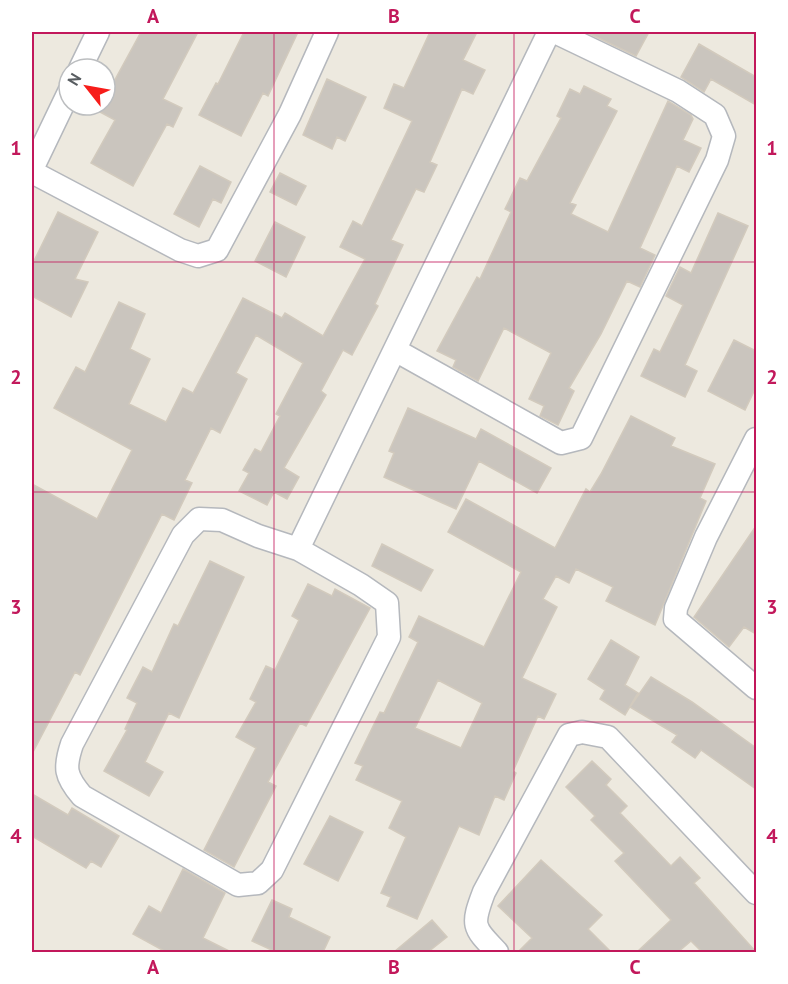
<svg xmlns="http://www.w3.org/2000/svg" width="788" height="984" font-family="'PT Sans',sans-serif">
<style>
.building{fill:#cac5be;stroke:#d2cabd;stroke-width:1.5;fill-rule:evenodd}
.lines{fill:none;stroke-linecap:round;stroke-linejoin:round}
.minor-casing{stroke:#b5b8bd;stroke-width:25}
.minor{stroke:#fff;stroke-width:22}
.grid{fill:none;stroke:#c2185b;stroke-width:1.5;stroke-opacity:0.55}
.neatline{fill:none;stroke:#c2185b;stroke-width:2}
.grid-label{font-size:20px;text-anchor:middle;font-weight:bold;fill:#c2185b}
</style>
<rect width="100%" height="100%" fill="#ede9df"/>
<path class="building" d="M 141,32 L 198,32 L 163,99 L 182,108 L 173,127 L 167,124 L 133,186 L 91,163 L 115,120 L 98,111 L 101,105 L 105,105 L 105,98 Z
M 244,32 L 298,32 L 268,96 L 263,93 L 241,136 L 199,115 L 216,83 L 218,84 Z
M 430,32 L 477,32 L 463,60 L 485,70 L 473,94 L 462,89 L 430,162 L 437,165 L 424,192 L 416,189 L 391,240 L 403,245 L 375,304 L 378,306 L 352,355 L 343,350 L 321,391 L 326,395 L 284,468 L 299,477 L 287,499 L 274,492 L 267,505 L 239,491 L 249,473 L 243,470 L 255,449 L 261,452 L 280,416 L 276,414 L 303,363 L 256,335 L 236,373 L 247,379 L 220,433 L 211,428 L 185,480 L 192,483 L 174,520 L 162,514 L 80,675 L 75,672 L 32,754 L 32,484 L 97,519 L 132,450 L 54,408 L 76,367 L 85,372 L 119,302 L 145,314 L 130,349 L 150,359 L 129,404 L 166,422 L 183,388 L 193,393 L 243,298 L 282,318 L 285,313 L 323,336 L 365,259 L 340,247 L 353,221 L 362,226 L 412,121 L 384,108 L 394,84 L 404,88 Z
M 586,32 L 649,32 L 636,56 Z
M 699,44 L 756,77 L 756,105 L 711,79 L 704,92 L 681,77 Z
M 327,79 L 366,97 L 345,141 L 337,137 L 332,149 L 303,135 Z
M 584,86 L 611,99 L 607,106 L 617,111 L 570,203 L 576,205 L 571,214 L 608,232 L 668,101 L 691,115 L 693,119 L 683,140 L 701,148 L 689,172 L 677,166 L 640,248 L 655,255 L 640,287 L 627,281 L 601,334 L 569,388 L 574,391 L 558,425 L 540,416 L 544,406 L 529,399 L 551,353 L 504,328 L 478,381 L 453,367 L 456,360 L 437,351 L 477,277 L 480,279 L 511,212 L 505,209 L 520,178 L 527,181 L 561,118 L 557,116 L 570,89 L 580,94 Z
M 200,166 L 231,182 L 221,203 L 213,199 L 199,227 L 174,214 Z
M 280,173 L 306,186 L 296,205 L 270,192 Z
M 58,212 L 98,232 L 75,279 L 88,282 L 71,317 L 32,296 L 32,265 Z
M 718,213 L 748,226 L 685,365 L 697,371 L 685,397 L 641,376 L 654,349 L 660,352 L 683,305 L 666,296 L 680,267 L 691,273 Z
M 275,222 L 305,237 L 286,277 L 255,261 Z
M 734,340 L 756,351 L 756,387 L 745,410 L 708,391 Z
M 408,408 L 476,439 L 481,429 L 551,468 L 537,493 L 479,461 L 456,509 L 384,477 L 394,453 L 389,451 Z
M 631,416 L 675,438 L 671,446 L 715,464 L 700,498 L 706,501 L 655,625 L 606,601 L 613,587 L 576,569 L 569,583 L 556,576 L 543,599 L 557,607 L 522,678 L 556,694 L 544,719 L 538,716 L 513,771 L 516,773 L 504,800 L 495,796 L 479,835 L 459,826 L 417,919 L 387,906 L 391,897 L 381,893 L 406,837 L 389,828 L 402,801 L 356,780 L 363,766 L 355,763 L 380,712 L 384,713 L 418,642 L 409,637 L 419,616 L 484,647 L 521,572 L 448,532 L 466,499 L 555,548 L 586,489 L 590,492 L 601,474 ZM 438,680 L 482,703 L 461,748 L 415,728 Z
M 756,526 L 756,634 L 744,627 L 729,647 L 694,617 Z
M 382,544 L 433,570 L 421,591 L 372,566 Z
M 210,561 L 244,577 L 179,718 L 169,713 L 145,762 L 163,772 L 149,796 L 104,771 L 127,730 L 125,729 L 137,703 L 127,698 L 143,667 L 152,672 L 174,624 L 178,626 Z
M 308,584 L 332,596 L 335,589 L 370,608 L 306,726 L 300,723 L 268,782 L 276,786 L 234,867 L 204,850 L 256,748 L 236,737 L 256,702 L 250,699 L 266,666 L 275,670 L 299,620 L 292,616 Z
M 611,640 L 639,657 L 625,685 L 638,693 L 625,715 L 600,699 L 605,690 L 588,679 Z
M 651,677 L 692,702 L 756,748 L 756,789 L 701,750 L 695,758 L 672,742 L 677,735 L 630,707 Z
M 592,761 L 611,779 L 606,785 L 627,806 L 620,813 L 671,866 L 680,857 L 700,878 L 694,883 L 756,952 L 702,952 L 691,941 L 678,952 L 637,952 L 671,920 L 615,861 L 624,853 L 591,820 L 595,816 L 566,787 Z
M 32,794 L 68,815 L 72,808 L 119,836 L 101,867 L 91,861 L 86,868 L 32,836 Z
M 330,816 L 363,832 L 338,881 L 304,864 Z
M 541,860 L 602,915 L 588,929 L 611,952 L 518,952 L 532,938 L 498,906 Z
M 183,869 L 225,893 L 203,938 L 231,952 L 166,952 L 133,934 L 149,906 L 161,913 Z
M 272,900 L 292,909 L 289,917 L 330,937 L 323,952 L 276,952 L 252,941 Z
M 432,920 L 447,937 L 428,952 L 394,952 Z"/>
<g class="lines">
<g class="minor-casing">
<path id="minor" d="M 80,69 L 98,32
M 32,169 L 69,92
M 32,172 L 180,250 L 198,256 L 217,250 L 290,114 L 327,32
M 395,350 L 561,443 L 581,438 L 717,160 L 724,136 L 715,115 L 678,91 L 555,32
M 756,439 L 706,537 L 676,608 L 675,619 L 756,688
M 199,519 L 222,520 L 258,536 L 298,549 L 361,585 L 387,603 L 389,637 L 272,870 L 258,883 L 238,885 L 82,796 C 65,776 64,768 72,744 L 183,535 Z
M 298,549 L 549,32
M 497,952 C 473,927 471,926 484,892 L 569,735 L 582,732 L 608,737 L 756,893"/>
</g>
<use href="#minor" class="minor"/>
</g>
<path class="grid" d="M 274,32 L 274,952M 514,32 L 514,952M 32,262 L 756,262M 32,492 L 756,492M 32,722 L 756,722"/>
<rect width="788" height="984" fill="none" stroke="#ffffff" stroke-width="66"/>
<g transform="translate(87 87) rotate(301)"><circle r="28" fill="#ffffff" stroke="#bcbec0" stroke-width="1.5"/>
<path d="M0-4.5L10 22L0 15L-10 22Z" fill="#f71d1a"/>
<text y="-9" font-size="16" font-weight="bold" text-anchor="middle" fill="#585d61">N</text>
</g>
<rect x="33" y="33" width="722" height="918" class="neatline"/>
<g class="grid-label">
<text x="153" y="23">A</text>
<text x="394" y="23">B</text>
<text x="635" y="23">C</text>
<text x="16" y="155">1</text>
<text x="772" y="155">1</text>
<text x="16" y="384">2</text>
<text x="772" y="384">2</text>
<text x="16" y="614">3</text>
<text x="772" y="614">3</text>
<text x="16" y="843">4</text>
<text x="772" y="843">4</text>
<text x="153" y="974">A</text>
<text x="394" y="974">B</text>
<text x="635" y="974">C</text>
</g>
</svg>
